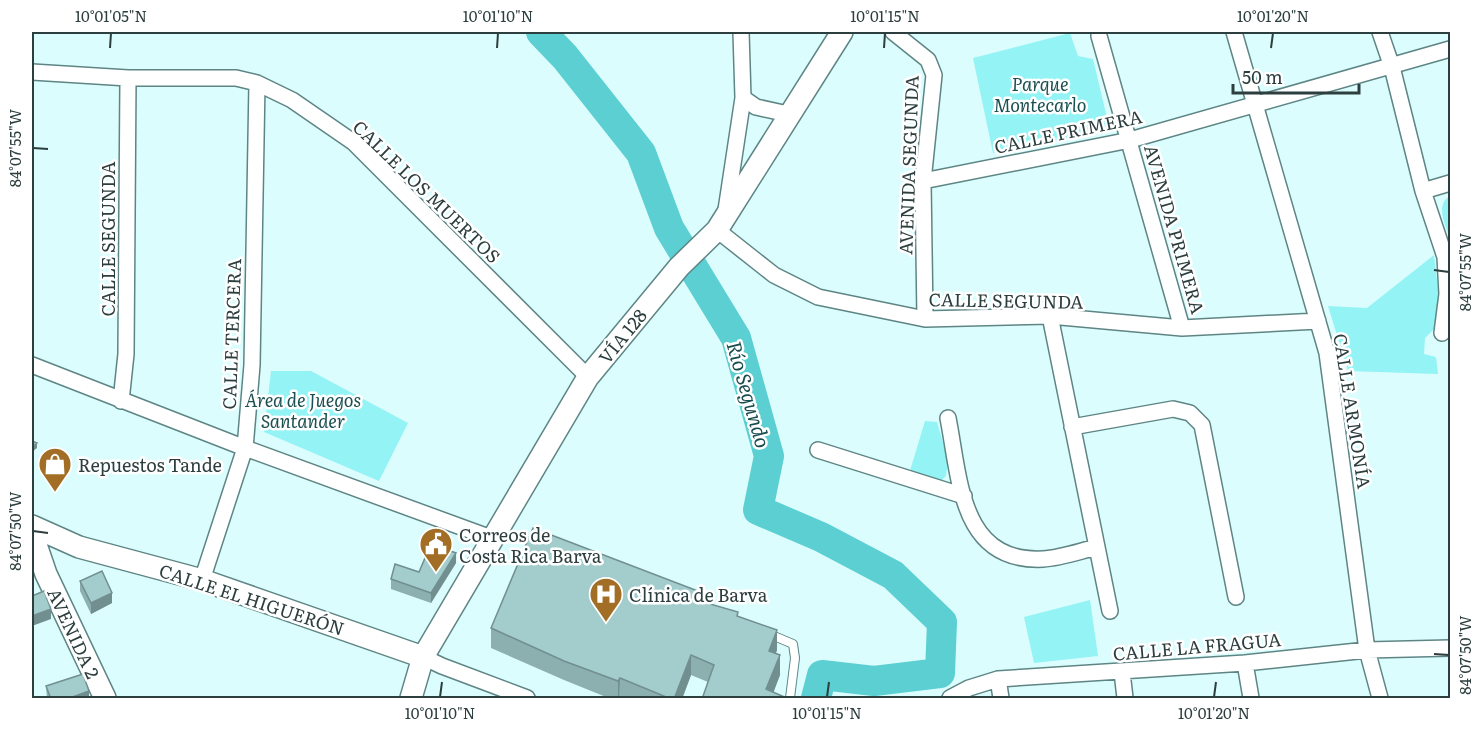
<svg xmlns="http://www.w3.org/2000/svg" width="1482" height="730" font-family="Literata,serif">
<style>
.green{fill:#94f3f5}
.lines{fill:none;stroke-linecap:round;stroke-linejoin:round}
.river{stroke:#5bcfd2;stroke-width:30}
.service-casing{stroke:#5e8585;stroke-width:10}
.minor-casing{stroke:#5e8585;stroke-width:18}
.secondary-casing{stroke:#5e8585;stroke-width:24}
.service{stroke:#fff;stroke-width:8}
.minor{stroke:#fff;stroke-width:15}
.secondary{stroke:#fff;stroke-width:21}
.wall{fill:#8cafb0}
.shaded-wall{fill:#728f90}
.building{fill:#a3cccd;stroke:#728f90;stroke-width:1.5}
.ticks{fill:none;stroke:#2d3e3e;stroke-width:2}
.labels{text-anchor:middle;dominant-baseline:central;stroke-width:5;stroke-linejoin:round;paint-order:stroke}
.park-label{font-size:18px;font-style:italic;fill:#1c4f51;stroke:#fff}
.street-label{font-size:18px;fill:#2d3e3e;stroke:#fff}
.poi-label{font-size:18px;fill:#2d3e3e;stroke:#fff;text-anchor:start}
.water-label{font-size:20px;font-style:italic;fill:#184c4d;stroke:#fff}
.neatline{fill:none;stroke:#2d3e3e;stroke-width:2}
.ticks-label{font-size:15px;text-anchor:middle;fill:#2d3e3e}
</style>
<rect width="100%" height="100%" fill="#dcfdfd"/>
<path class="green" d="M 1070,33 L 1078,56 L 1093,59 L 1108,122 L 1105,131 L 993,153 L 973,58 Z
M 1450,196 L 1450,238 C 1445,225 1435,204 1450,196 Z
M 1434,255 L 1438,289 L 1437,326 L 1425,338 L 1424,354 L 1436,357 L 1438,374 L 1348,371 L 1328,306 L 1367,308 Z
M 271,371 L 311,371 L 408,423 L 379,481 L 264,432 Z
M 925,421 L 937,422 L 948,460 L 946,476 L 938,484 L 909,474 Z
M 1090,600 L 1098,656 L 1034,663 L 1024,617 Z"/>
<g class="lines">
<path class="river" d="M 541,32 L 565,57 L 641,153 L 669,228 L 736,338 L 769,456 L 758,510 L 821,537 L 893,575 L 942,622 L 940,673 L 874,681 L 822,675 L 816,698"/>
<g class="service-casing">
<path id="service" d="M 767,633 L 793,644 L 795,658 L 790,698"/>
</g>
<g class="minor-casing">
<path id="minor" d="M 893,32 L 928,60 L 934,75 L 923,181 L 925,319
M 1234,32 L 1327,353 L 1367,650 L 1380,698
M 1380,32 L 1392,67 L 1423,191 L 1445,257 L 1447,294 L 1442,333
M 1099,36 L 1182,328
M 32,72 L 128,78 L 236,78 L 257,83 L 292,100 L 353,142 L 588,377
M 743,98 L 756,107 L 788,114
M 923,181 L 1130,140 L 1450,49
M 1423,191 L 1450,183
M 726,210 L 743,98 L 741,32
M 717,230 L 774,275 L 818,297 L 925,319 L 1050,316 L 1182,328 L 1318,321
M 1050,316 L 1110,611
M 32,365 L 245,448 L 494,539
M 121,401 L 126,354 L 128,78
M 948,418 C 960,479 960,563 1043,559 C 1061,558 1080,551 1097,547
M 1072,427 L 1173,409 L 1190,413 L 1202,425 L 1236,597
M 818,450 L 964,496
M 202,580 L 245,448 L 252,365 L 257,83
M 423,657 L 442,666 L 527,698
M 1245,663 L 1251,698
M 1122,672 L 1125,698
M 998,679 L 1001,698
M 950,698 L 969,688 L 998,679 L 1245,663 L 1367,650 L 1450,648"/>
</g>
<g class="secondary-casing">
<path id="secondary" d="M 32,526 L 79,547 L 202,580 L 423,657
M 32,533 L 46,574 L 105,698
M 411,698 L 423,657 L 588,377 L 679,267 L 717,230 L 842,32"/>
</g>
<use href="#service" class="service"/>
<use href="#minor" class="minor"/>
<use href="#secondary" class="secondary"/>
</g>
<path class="wall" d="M 456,563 L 431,603 L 391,589 L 391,579 Z
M 80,581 L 112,603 L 91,614 L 80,591 Z
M 711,604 L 738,616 L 777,650 L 776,653 L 780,675 L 773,692 L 708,682 L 691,675 L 682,699 L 622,699 L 620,698 L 619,699 L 611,699 L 564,680 L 491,648 L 491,628 Z
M 46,686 L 89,699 L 47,699 Z"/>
<path class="shaded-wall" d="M 37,443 L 37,448 L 32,452 L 32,447 Z
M 456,553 L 456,563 L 431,603 L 431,593 Z
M 112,593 L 112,603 L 91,614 L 91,603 Z
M 51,609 L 51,619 L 32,626 L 32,616 Z
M 777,630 L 777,650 L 769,671 L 769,651 Z
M 691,655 L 691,675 L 682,699 L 674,699 Z
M 780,655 L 780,675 L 771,699 L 766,689 Z
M 620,678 L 619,699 L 618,699 L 618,681 Z
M 89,691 L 89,699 L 67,699 Z"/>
<path class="building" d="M 32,441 L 37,443 L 32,447 Z
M 533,528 L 711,596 L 710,604 L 738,612 L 737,616 L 777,630 L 769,651 L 780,655 L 766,689 L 789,699 L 702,699 L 714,665 L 691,655 L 674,699 L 671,699 L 620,678 L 618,681 L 564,661 L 491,628 Z
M 431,544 L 456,553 L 431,593 L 391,579 L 395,564 L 419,572 Z
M 102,571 L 112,593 L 91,603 L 80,581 Z
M 44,591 L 51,609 L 32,616 L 32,596 Z
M 83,674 L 89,691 L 67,699 L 51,699 L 46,686 Z"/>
<path class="ticks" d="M 110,48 L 111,33M 497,48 L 498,33M 884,48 L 885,33M 1271,48 L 1273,33M 33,148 L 48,149M 1434,270 L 1449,272M 33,531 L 48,533M 1434,654 L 1449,655M 440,697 L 442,682M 827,697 L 829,682M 1214,697 L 1216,682"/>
<defs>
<g id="shop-pin" transform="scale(1.725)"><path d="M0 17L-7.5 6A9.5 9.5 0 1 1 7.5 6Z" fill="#a26e26" stroke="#fff"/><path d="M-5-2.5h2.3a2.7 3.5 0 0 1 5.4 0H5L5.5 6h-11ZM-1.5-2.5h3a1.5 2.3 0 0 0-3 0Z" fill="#fff"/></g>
<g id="civic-pin" transform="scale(1.725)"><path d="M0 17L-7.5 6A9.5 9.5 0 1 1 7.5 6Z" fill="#a26e26" stroke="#fff"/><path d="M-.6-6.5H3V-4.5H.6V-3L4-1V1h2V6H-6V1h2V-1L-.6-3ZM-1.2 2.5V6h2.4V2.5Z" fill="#fff"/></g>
<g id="hospital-pin" transform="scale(1.725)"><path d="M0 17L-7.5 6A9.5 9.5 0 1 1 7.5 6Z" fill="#a26e26" stroke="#fff"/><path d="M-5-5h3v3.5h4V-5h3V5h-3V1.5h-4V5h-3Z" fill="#fff"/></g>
</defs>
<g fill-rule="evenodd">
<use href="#shop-pin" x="55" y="464"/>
<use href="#civic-pin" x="436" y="544"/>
<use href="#hospital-pin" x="606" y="594"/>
</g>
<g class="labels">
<g class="park-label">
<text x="1040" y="83">Parque<tspan x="1040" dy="21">Montecarlo</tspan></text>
<text x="303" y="399">Área de Juegos<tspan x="303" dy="21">Santander</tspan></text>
</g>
<g class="street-label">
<text transform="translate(1068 131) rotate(-12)">CALLE PRIMERA</text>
<text transform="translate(908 165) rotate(-88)">AVENIDA SEGUNDA</text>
<text transform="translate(427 191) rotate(44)">CALLE LOS MUERTOS</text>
<text transform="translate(1175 229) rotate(74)">AVENIDA PRIMERA</text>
<text transform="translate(107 239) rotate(-90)">CALLE SEGUNDA</text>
<text transform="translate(1006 300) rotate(1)">CALLE SEGUNDA</text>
<text transform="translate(231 334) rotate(-88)">CALLE TERCERA</text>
<text transform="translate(622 336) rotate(-51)">VÍA 128</text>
<text transform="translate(1353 411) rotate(81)">CALLE ARMONÍA</text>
<text transform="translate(252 599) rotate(18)">CALLE EL HIGUERÓN</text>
<text transform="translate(74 633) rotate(65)">AVENIDA 2</text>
<text transform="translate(1197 646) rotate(-5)">CALLE LA FRAGUA</text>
</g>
<g class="poi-label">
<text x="78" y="464">Repuestos Tande</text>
<text x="459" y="534">Correos de<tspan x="459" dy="21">Costa Rica Barva</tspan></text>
<text x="629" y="594">Clínica de Barva</text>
</g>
<g class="water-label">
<text transform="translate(750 394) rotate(74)">Río Segundo</text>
</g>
</g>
<rect width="1482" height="730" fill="none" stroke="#ffffff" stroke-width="66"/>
<path d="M1233 84v9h126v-9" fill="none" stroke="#2d3e3e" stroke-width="3"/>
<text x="1242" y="84" font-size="18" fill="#2d3e3e" stroke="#ffffff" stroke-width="4.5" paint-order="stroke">50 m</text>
<rect x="33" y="33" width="1416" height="664" class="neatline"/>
<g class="ticks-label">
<text x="111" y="22">10°01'05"N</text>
<text x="498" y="22">10°01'10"N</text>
<text x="885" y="22">10°01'15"N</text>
<text x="1273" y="22">10°01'20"N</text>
<text transform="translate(16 148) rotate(-90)" y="5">84°07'55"W</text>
<text transform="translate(1466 272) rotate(-90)" y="5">84°07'55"W</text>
<text transform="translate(16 531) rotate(-90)" y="5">84°07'50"W</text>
<text transform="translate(1466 655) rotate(-90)" y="5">84°07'50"W</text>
<text x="440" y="719">10°01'10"N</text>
<text x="827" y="719">10°01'15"N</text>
<text x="1214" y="719">10°01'20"N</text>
</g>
</svg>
